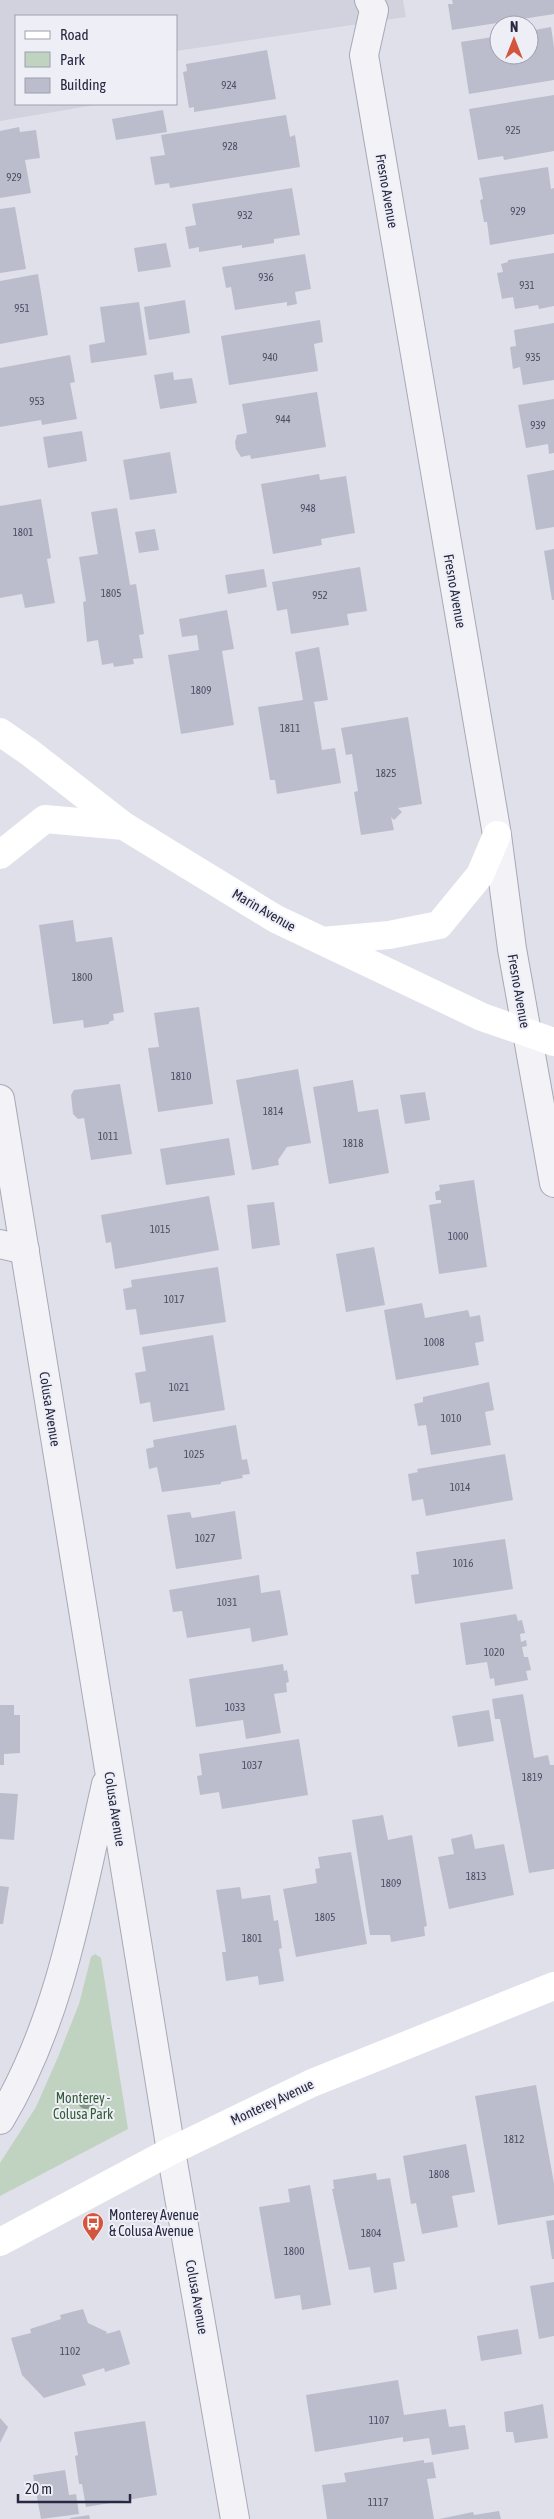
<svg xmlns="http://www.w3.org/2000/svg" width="554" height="2519" font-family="'Asap Condensed',sans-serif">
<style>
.built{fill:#d1d2de}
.green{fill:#bfd3c0}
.building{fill:#bcbdcc}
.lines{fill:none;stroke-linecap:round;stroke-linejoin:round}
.minor-casing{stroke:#a8a9b7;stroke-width:30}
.tertiary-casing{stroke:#a8a9b7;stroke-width:30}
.minor{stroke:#f2f2f7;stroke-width:28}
.tertiary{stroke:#f2f2f7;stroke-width:28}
.secondary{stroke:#fff;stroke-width:28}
.tree{fill:#819888}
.labels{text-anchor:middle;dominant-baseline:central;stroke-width:4;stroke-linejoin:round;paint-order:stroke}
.number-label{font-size:11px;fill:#4c4d64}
.street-label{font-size:14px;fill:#272841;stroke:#eeeff6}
.park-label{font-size:14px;fill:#345d38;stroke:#eeeff6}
.poi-label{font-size:14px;fill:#272841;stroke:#eeeff6;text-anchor:start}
</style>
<rect width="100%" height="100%" fill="#dfe0e9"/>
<path class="built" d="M 0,0 L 403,0 L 406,17 L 176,51 L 176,16 L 16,16 L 16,104 L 101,104 L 0,121 Z"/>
<path class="green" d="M 95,1954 L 101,1958 L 128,2129 L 0,2196 L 0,2163 L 36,2107 L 58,2057 L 79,2004 L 91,1957 Z"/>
<path class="building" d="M 452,0 L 554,0 L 554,14 L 452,30 L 448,4 L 453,4 Z
M 551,27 L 554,47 L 554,80 L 469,94 L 461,42 L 499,36 L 499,55 L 529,55 L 529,31 Z
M 267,50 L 276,99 L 194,112 L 194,107 L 189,108 L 183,72 L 187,71 L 186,64 Z
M 554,95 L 554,151 L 504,160 L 503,156 L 478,160 L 469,109 Z
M 163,110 L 167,132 L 116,140 L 112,119 Z
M 286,115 L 290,137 L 295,135 L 300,167 L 170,188 L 169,183 L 155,185 L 150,157 L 165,155 L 161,135 Z
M 19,127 L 20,132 L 36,130 L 40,158 L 25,160 L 31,193 L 0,198 L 0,131 Z
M 548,167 L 551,189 L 554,188 L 554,234 L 490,245 L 487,222 L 484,222 L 480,200 L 483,199 L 479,178 Z
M 292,188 L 300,235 L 274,239 L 274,243 L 242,248 L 242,245 L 199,252 L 199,247 L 189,249 L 185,227 L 196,225 L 192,204 Z
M 15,207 L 26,269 L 0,273 L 0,209 Z
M 166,243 L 171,267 L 138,272 L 134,248 Z
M 554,253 L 554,306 L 539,309 L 538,305 L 515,309 L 513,297 L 502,299 L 497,273 L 503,272 L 501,264 L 508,262 L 508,260 Z
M 305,254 L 311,289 L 295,292 L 297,304 L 287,306 L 287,302 L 235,310 L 231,287 L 226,288 L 222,267 Z
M 38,274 L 48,335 L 0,344 L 0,281 Z
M 185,300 L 190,333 L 149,340 L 144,307 Z
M 139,302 L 147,355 L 91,363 L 89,345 L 105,342 L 100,307 Z
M 320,320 L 323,342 L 314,344 L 318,371 L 229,385 L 221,336 Z
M 554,323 L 554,380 L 523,385 L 520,367 L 513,369 L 510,347 L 516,346 L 514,330 Z
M 70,355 L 75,382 L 70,383 L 77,419 L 42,425 L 41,420 L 0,427 L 0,368 Z
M 173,372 L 174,380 L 192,378 L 197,403 L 160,409 L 154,375 Z
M 317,392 L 326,447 L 251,459 L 250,455 L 241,457 L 236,449 L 235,442 L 237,435 L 247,433 L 242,404 Z
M 554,399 L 554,453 L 549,454 L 548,444 L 526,448 L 518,405 Z
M 82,431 L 87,461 L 48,468 L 43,437 Z
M 170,452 L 177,493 L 130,500 L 123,460 Z
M 554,470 L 554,527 L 536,530 L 527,475 Z
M 319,474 L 320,480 L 346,476 L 355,533 L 321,539 L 322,545 L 273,554 L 261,484 Z
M 41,499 L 51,558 L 47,559 L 55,603 L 25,608 L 22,594 L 0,598 L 0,506 Z
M 117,508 L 130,585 L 136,584 L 144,634 L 139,635 L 143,658 L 133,659 L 134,664 L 114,667 L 113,663 L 102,665 L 98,640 L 87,642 L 83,602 L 86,601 L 79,557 L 98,554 L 91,512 Z
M 155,529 L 159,550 L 139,553 L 135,532 Z
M 554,549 L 554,600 L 552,600 L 544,551 Z
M 360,567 L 367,611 L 347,614 L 349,625 L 291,634 L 287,609 L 277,611 L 272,582 Z
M 264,569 L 267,587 L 228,594 L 225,575 Z
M 227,610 L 234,649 L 222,651 L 234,725 L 181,734 L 168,655 L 199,650 L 197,635 L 182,637 L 179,619 Z
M 319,647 L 328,700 L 314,702 L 322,750 L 335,748 L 341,783 L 277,794 L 275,780 L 270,780 L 258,707 L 303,700 L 295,652 Z
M 408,717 L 422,804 L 398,808 L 402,812 L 394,820 L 391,817 L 394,830 L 361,835 L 354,792 L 358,791 L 352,754 L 346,755 L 341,728 Z
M 73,920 L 76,942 L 112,937 L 124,1012 L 113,1014 L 114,1020 L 109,1022 L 109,1024 L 84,1028 L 83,1020 L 53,1024 L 39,925 Z
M 199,1007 L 213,1104 L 158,1112 L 148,1048 L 159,1047 L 154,1013 Z
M 298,1069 L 311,1143 L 287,1147 L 278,1160 L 279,1165 L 252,1170 L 236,1080 Z
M 353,1080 L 358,1112 L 378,1109 L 389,1173 L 329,1184 L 313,1087 Z
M 120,1084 L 132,1154 L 91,1160 L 84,1118 L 78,1119 L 73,1114 L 71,1095 L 74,1090 Z
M 425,1092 L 430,1120 L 405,1124 L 400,1095 Z
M 229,1138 L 235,1175 L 166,1185 L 160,1149 Z
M 474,1180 L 487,1267 L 439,1274 L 429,1205 L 441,1203 L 441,1200 L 436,1200 L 435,1192 L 440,1190 L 439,1185 Z
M 209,1196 L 219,1250 L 115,1269 L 111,1242 L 106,1243 L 101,1215 Z
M 274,1202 L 280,1245 L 252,1249 L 247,1205 Z
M 374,1247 L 385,1305 L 346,1312 L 336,1254 Z
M 218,1267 L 226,1322 L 140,1335 L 136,1309 L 126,1310 L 123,1289 L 132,1287 L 131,1280 Z
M 422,1303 L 425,1318 L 468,1310 L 470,1317 L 480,1315 L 484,1341 L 475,1343 L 479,1365 L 396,1380 L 384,1310 Z
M 213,1335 L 225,1410 L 153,1422 L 150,1402 L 140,1404 L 135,1373 L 146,1371 L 142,1347 Z
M 489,1382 L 494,1410 L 485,1412 L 491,1445 L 431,1455 L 426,1425 L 418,1426 L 414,1404 L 423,1402 L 423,1397 Z
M 236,1425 L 242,1460 L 247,1459 L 250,1474 L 242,1475 L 243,1478 L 221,1482 L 221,1484 L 162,1492 L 157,1467 L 149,1469 L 146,1449 L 154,1447 L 153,1440 Z
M 505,1454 L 513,1500 L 426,1516 L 423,1499 L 412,1501 L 408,1474 L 418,1472 L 417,1469 Z
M 235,1511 L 242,1559 L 176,1569 L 167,1515 L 190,1512 L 192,1518 Z
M 505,1539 L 513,1589 L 415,1604 L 411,1575 L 419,1574 L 416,1552 Z
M 259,1575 L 261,1593 L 280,1590 L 288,1635 L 252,1642 L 250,1628 L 187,1638 L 182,1611 L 173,1612 L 169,1590 Z
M 516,1614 L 518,1621 L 522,1620 L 525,1633 L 520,1634 L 521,1642 L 526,1640 L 527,1646 L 522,1647 L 524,1657 L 528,1657 L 531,1670 L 526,1671 L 528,1680 L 495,1686 L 494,1678 L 490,1679 L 487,1662 L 466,1665 L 460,1623 Z
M 283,1664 L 284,1671 L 287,1670 L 289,1682 L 286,1683 L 287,1692 L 274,1694 L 281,1733 L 246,1739 L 243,1720 L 196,1727 L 189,1679 Z
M 523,1694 L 534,1758 L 548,1755 L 550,1765 L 554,1765 L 554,1869 L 529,1873 L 500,1719 L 495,1719 L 492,1699 Z
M 0,1705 L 14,1705 L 14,1715 L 20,1715 L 20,1753 L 4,1754 L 4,1765 L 0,1765 Z
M 489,1710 L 494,1741 L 458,1747 L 452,1716 Z
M 299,1739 L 308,1795 L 222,1809 L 219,1792 L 200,1795 L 197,1776 L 202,1775 L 199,1754 Z
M 0,1793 L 18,1794 L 14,1840 L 0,1839 Z
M 383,1815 L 388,1840 L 412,1835 L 427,1926 L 424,1927 L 425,1936 L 391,1942 L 390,1935 L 370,1935 L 352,1820 Z
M 472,1834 L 475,1849 L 504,1844 L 514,1895 L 449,1909 L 438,1857 L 454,1854 L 451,1839 Z
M 351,1852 L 367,1944 L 296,1957 L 283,1889 L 317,1883 L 315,1869 L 320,1868 L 318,1857 Z
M 0,1886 L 9,1887 L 3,1924 L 0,1924 Z
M 240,1887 L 242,1899 L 270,1895 L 274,1921 L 278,1920 L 282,1948 L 279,1949 L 284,1981 L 259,1985 L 258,1976 L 226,1981 L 222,1952 L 226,1952 L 216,1890 Z
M 536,2085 L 554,2183 L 554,2215 L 498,2225 L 475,2096 Z
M 466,2144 L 475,2192 L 452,2196 L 458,2227 L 422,2234 L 416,2203 L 411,2204 L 403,2156 Z
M 376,2173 L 377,2180 L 390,2178 L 405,2261 L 393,2263 L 397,2289 L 374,2293 L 370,2267 L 349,2270 L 332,2189 L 334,2189 L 333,2180 Z
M 310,2185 L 331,2305 L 302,2310 L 300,2295 L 275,2299 L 259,2207 L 290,2202 L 288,2189 Z
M 554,2220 L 554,2259 L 552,2259 L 546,2221 Z
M 554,2282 L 554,2336 L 539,2339 L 530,2286 Z
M 83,2309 L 88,2323 L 107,2332 L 106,2334 L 120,2330 L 130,2364 L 105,2372 L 104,2368 L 82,2375 L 86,2385 L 44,2398 L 22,2375 L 11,2338 L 31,2333 L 30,2329 L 61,2319 L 60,2315 Z
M 518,2329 L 522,2354 L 481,2361 L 477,2336 Z
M 398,2380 L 404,2415 L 446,2409 L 449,2427 L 465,2425 L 469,2449 L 432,2455 L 429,2438 L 403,2442 L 403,2437 L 315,2452 L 306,2395 Z
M 543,2404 L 548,2438 L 515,2443 L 513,2432 L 506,2432 L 504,2412 Z
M 0,2418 L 8,2427 L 0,2443 Z
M 145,2421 L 157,2495 L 86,2507 L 82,2484 L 79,2484 L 75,2456 L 78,2455 L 74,2432 Z
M 424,2460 L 424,2463 L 433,2462 L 436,2478 L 427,2479 L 434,2519 L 327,2519 L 322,2485 L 346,2482 L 344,2473 Z
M 65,2470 L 69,2495 L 76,2494 L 79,2514 L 41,2519 L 33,2475 Z
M 499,2511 L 501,2519 L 439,2519 L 473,2512 L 474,2515 Z
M 89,2515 L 90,2519 L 70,2519 L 70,2518 Z"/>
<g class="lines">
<g class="minor-casing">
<path id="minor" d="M 369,0 L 374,10 L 364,55 L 497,835 L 512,949 L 554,1183
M 0,1244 L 25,1250
M 171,2151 L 235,2519"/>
</g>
<g class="tertiary-casing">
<path id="tertiary" d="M 0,1099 L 171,2151
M 0,2120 C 61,2019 80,1898 106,1784"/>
</g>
<use href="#minor" class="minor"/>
<use href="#tertiary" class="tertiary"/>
<path class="secondary" d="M 0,732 L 29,752 L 124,826 L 276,919 L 482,1017 L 554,1042
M 0,855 L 45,819 L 124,826
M 322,941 L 389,935 L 439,925 L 480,875 L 497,835
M 0,2242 L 171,2151 L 312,2083 L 554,1986"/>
</g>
<circle class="tree" cx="86" cy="2101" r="8"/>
<defs>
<g id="bus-pin" transform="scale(1.125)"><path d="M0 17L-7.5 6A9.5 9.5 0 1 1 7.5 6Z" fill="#d4553d" stroke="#eeeff6"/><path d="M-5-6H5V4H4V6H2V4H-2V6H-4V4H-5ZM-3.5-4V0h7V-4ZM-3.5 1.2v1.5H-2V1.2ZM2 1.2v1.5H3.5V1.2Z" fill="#fff"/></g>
</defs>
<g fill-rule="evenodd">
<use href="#bus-pin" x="93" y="2223"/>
</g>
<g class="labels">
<g class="number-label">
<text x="229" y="85">924</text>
<text x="513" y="130">925</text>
<text x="230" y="146">928</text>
<text x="14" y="177">929</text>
<text x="518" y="211">929</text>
<text x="245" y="215">932</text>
<text x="266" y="277">936</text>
<text x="527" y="285">931</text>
<text x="22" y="308">951</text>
<text x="270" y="357">940</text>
<text x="533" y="357">935</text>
<text x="37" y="401">953</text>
<text x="283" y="419">944</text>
<text x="538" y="425">939</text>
<text x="308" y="508">948</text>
<text x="23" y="532">1801</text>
<text x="111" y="593">1805</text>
<text x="320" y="595">952</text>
<text x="201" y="690">1809</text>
<text x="290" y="728">1811</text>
<text x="386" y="773">1825</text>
<text x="82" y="977">1800</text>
<text x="181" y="1076">1810</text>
<text x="273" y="1111">1814</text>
<text x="108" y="1136">1011</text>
<text x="353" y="1143">1818</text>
<text x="160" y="1229">1015</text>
<text x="458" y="1236">1000</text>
<text x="174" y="1299">1017</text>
<text x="434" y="1342">1008</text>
<text x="179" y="1387">1021</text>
<text x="451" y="1418">1010</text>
<text x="194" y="1454">1025</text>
<text x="460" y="1487">1014</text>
<text x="205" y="1538">1027</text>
<text x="463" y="1563">1016</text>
<text x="227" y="1602">1031</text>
<text x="494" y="1652">1020</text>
<text x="235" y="1707">1033</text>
<text x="252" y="1765">1037</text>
<text x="532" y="1777">1819</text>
<text x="476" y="1876">1813</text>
<text x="391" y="1883">1809</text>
<text x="325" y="1917">1805</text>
<text x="252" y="1938">1801</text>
<text x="514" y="2139">1812</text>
<text x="439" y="2174">1808</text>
<text x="371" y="2233">1804</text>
<text x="294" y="2251">1800</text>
<text x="70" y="2351">1102</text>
<text x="379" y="2420">1107</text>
<text x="378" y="2502">1117</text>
</g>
<g class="street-label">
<text transform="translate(387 191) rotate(80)">Fresno Avenue</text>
<text transform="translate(455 591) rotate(80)">Fresno Avenue</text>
<text transform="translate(264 910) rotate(30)">Marin Avenue</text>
<text transform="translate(519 991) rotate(80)">Fresno Avenue</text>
<text transform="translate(50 1409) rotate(81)">Colusa Avenue</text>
<text transform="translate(115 1809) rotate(81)">Colusa Avenue</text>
<text transform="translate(272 2102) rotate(-25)">Monterey Avenue</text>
<text transform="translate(197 2297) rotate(80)">Colusa Avenue</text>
</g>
<g class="park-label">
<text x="83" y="2098">Monterey -<tspan x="83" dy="16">Colusa Park</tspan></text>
</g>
<g class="poi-label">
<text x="109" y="2215">Monterey Avenue<tspan x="109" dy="16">&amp; Colusa Avenue</tspan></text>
</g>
</g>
<rect x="15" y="15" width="162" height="90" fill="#eeeff6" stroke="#9e9fae"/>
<rect x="25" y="31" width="25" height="8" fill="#ffffff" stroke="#9e9fae"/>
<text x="60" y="40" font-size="15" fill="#272841">Road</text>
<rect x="25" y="52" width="25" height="15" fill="#bfd3c0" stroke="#9e9fae"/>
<text x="60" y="65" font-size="15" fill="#272841">Park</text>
<rect x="25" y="78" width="25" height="15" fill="#bcbdcc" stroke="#9e9fae"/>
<text x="60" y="90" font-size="15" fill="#272841">Building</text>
<g transform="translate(514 40)"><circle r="24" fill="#eeeff6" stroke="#9e9fae"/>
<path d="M0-4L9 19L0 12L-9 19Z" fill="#d4553d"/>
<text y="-8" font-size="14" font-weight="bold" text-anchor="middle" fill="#272841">N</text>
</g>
<path d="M18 2494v8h112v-8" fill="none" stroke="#272841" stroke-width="2.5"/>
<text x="25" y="2494" font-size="15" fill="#272841" stroke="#eeeff6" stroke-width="4" paint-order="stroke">20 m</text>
</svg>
